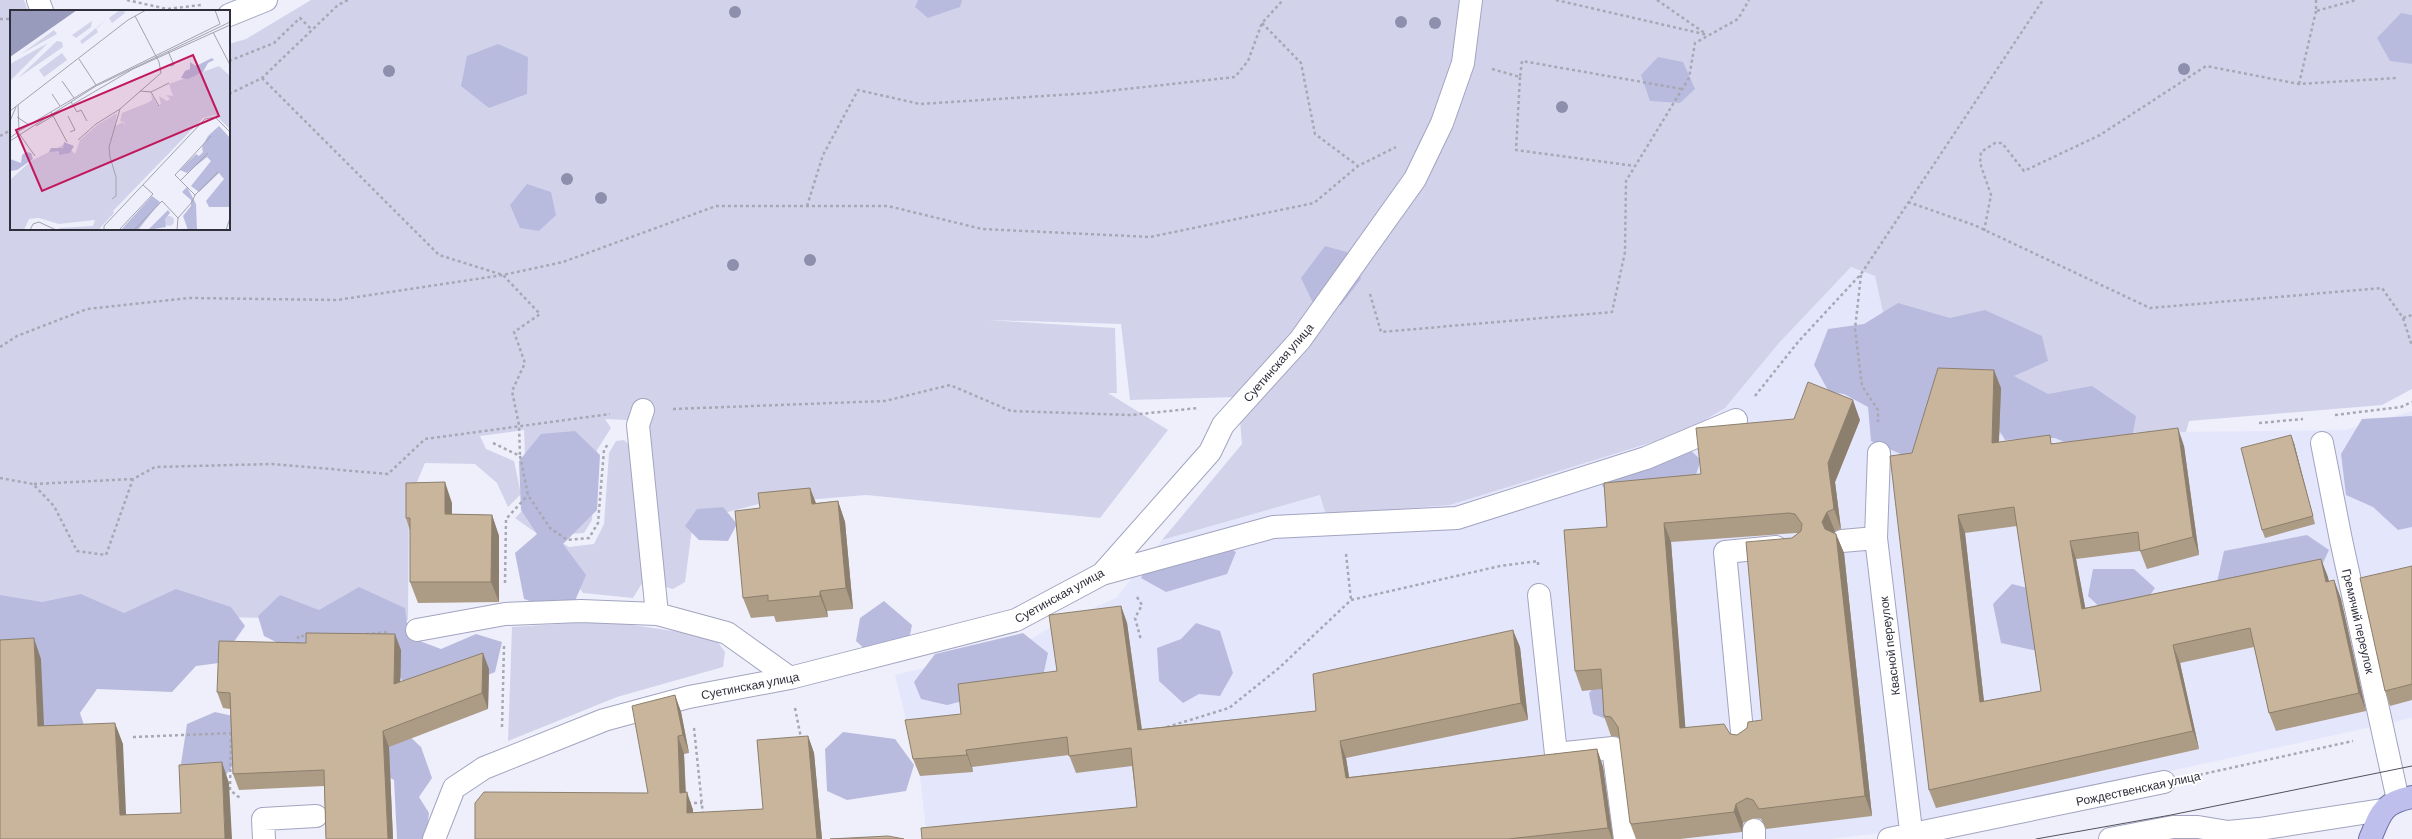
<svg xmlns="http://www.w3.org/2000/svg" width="2412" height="839" font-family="Barlow,sans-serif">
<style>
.built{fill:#e4e6fc}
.green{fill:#d2d3eb}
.forest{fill:#b9bbde}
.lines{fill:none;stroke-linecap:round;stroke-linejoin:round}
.minor-casing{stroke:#a2a4c0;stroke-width:24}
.major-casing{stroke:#6f71a6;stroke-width:24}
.path{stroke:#a7a8b4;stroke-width:2.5;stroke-dasharray:3 3;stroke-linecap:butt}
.minor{stroke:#fff;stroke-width:22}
.major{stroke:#bebfec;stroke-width:22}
.tram{stroke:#51525d;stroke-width:1}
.tree{fill:#8e8ead}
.wall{fill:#ac9c86;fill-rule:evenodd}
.shaded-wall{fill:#8c7f6d}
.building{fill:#c8b59c;stroke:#8c7f6d;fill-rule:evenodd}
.labels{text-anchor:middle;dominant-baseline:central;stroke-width:4;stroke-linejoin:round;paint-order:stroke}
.street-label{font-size:12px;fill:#2e2f3a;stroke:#fff}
.inset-road{fill:none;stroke:#a1a2ae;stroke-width:1}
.view{fill:#c2185b;fill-opacity:0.15;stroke:#c2185b;stroke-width:2}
.inset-edge{fill:none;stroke:#2e2f3a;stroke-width:2}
</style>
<rect width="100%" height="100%" fill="#eeeffb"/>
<path class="built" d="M 1851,267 L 1875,276 L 1910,435 L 2346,430 L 2412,411 L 2412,718 L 1897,831 L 1830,839 L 927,839 L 920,776 L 895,675 L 1020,645 L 1053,626 L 1116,598 L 1162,540 L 1320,495 L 1450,505 L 1685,432 L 1725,408 L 1779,343 Z"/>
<path class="green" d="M 0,0 L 24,0 L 28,11 L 11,11 L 11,229 L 229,229 L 229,44 L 246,39 L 311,0 L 2412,0 L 2412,389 L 2382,405 L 2189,421 L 2186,432 L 1910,435 L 1875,276 L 1851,267 L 1779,343 L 1725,408 L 1685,432 L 1450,505 L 1326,515 L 1320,495 L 1162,540 L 1242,444 L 1238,397 L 1130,400 L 1121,324 L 988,320 L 1115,328 L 1117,393 L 1108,393 L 1168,430 L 1100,518 L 866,495 L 759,504 L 693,521 L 685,582 L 673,589 L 662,586 L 645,421 L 605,419 L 611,428 L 597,450 L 592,520 L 584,533 L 568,534 L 525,456 L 524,430 L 480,436 L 486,449 L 514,461 L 521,494 L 508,507 L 497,483 L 475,464 L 425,463 L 409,501 L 408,620 L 0,614 Z
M 624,440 L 632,447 L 644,580 L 633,598 L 583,593 L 546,540 L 515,518 L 527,506 L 551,536 L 569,547 L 594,544 L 604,524 L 609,453 L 616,441 Z
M 605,621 L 714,637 L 725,652 L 723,667 L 617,697 L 508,741 L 512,627 Z"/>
<path class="forest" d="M 918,0 L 962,0 L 960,7 L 928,18 L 915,7 Z
M 2401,13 L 2412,15 L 2412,64 L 2390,61 L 2377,38 Z
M 498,44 L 528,57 L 527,94 L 489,108 L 461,86 L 467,56 Z
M 1658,57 L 1683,62 L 1695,89 L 1680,103 L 1650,101 L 1641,75 Z
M 527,184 L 551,192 L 556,215 L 539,231 L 520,228 L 510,205 Z
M 1325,246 L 1354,254 L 1361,279 L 1341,305 L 1315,307 L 1301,278 Z
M 1898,303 L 1950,318 L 1985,310 L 2042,336 L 2048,361 L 2014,376 L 2048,394 L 2092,386 L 2136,416 L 2132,439 L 2089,453 L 2055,438 L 2005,440 L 1983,402 L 1910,458 L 1871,441 L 1868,407 L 1844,394 L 1829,392 L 1814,365 L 1828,329 L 1864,324 Z
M 2412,416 L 2412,527 L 2398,530 L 2373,507 L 2346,495 L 2341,454 L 2362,419 Z
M 575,431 L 600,455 L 597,510 L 563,544 L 586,575 L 572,608 L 549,608 L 524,599 L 515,553 L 537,534 L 521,510 L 519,461 L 541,434 Z
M 1688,448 L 1701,460 L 1691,489 L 1620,497 L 1602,486 L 1613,464 Z
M 723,507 L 737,524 L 728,541 L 699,540 L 685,526 L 697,509 Z
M 2307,535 L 2329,550 L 2317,576 L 2217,582 L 2224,551 Z
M 1216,540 L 1236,552 L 1227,574 L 1166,592 L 1141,578 L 1152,555 Z
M 2093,569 L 2134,569 L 2155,588 L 2144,604 L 2105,612 L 2088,596 Z
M 2012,584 L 2051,594 L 2047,653 L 2001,643 L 1993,604 Z
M 359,587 L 405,608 L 409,637 L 441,649 L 476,634 L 502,642 L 495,672 L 439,696 L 407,688 L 391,663 L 294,651 L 264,636 L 258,616 L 280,595 L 319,610 Z
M 176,589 L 231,607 L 245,626 L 219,663 L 196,666 L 172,692 L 97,689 L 80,713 L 93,752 L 65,775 L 0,693 L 0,595 L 42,602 L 81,594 L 124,613 Z
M 884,601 L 912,625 L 906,655 L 879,662 L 856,641 L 860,618 Z
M 1196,623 L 1220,631 L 1233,673 L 1220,696 L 1199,694 L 1183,703 L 1159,681 L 1157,648 L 1181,639 Z
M 1023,633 L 1048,653 L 1042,681 L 947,705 L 921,699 L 914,682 L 935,654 Z
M 1605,675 L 1621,725 L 1593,714 L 1589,693 Z
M 215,712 L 242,718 L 248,744 L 221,782 L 194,780 L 181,764 L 187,724 Z
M 387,715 L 421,747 L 432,778 L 419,797 L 429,813 L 426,839 L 397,839 L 394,780 L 363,763 Z
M 843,732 L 895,739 L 914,765 L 906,791 L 847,800 L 827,791 L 825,749 Z"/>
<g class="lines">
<g class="minor-casing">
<path id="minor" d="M 38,0 L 42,11
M 229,15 L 266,0
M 643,410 L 638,425 L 657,614
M 2322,443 L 2341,540 L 2398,800
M 1879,453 L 1876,538 L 1912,839
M 1842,541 L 1876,538
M 1102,574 L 1273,527 L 1457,518 L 1646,458 L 1736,420
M 1539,595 L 1556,754 L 1613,748 L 1625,839
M 417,630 L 505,614 L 581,611 L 657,614 L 727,633 L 790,678
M 1743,742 L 1725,552 L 1776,547
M 1754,830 L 1754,839
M 264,839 L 263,819 L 316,816
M 434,839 L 454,788 L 484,768 L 604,720 L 689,697 L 790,678 L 1016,620 L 1102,574 L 1210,452 L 1223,425 L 1300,340 L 1415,179 L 1442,123 L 1463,63 L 1471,0
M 1889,839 L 2164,782
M 2110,839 L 2173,827 L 2198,827 L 2228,832 L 2259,829 L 2382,810"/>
</g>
<g class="major-casing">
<path id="major" d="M 2370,839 C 2381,813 2382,803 2412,797"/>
</g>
<path class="path" d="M 127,0 L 167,9 L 201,5
M 1556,0 L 1708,35
M 1657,0 L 1706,34
M 2316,0 L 2316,11 L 2356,0
M 0,19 L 11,19
M 1262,23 L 1301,63 L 1315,134 L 1358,166
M 229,61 L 274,43 L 300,18 L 312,30
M 1492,69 L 1520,77 L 1522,61 L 1682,89
M 1520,77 L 1516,150 L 1635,166
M 262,78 L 439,255 L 503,275 L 540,314 L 514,332 L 525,363 L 512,391 L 519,425 L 520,456
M 2299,84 L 2316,11
M 229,94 L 262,78 L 338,5 L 348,0
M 0,136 L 11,130
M 1908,202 L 1974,225 L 2150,308 L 2382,288 L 2403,318 L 2412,346
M 807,206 L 823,155 L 858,90 L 920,104 L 1090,93 L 1235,77 L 1248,61 L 1262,23 L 1283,0
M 1984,231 L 1991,195 L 1980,163 L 1981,152 L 1995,143 L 2002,143 L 2024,171 L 2100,135 L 2206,66 L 2299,84 L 2396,78
M 1861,275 L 1855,329 L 1862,386 L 1878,410 L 1878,422
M 1370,294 L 1381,332 L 1612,312 L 1625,252 L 1626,181 L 1689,78 L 1695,43 L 1738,19 L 1749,0
M 2403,318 L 2412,315
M 0,347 L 17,336 L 87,309 L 189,298 L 337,300 L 503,275 L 563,262 L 716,206 L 888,206 L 982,229 L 1150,237 L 1314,203 L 1358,166 L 1396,147
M 1755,396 L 1798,342 L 1861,274 L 2043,0
M 673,409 L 885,401 L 950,385 L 1011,411 L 1131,415 L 1198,408
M 2335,415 L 2401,407 L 2412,402
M 2259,423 L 2303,419
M 493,443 L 520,456 L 528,495 L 550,528 L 567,540 L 589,538 L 598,523 L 604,450 L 608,444
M 0,478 L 33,484 L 54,506 L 77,551 L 106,555 L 133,479 L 155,467 L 272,464 L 388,474 L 425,439 L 610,414
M 34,484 L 133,479
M 1346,554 L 1351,600
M 505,583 L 506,519 L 528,495
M 1137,597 L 1142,605 L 1135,618 L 1141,640
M 366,634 L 387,632
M 298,645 L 298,636 L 309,636
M 795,708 L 801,738
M 502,727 L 504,646
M 1167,727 L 1229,708 L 1279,668 L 1351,600 L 1500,566 L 1538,561 L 1538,565
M 694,728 L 703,815
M 231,733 L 230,790 L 240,798
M 133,737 L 234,733
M 2194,776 L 2353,741
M 688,803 L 702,803"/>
<use href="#minor" class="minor"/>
<use href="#major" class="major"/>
<path class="tram" d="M 2036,839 L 2171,815 L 2412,766"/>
</g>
<g class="tree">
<circle cx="735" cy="12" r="6"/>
<circle cx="1401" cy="22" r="6"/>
<circle cx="1435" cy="23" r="6"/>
<circle cx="2184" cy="69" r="6"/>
<circle cx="389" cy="71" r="6"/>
<circle cx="1562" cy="107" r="6"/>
<circle cx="567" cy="179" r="6"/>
<circle cx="601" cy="198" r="6"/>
<circle cx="810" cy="260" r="6"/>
<circle cx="733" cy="265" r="6"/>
</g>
<path class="wall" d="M 2001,388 L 1999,442 L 2184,446 L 2199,555 L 2147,569 L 2140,551 L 2076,559 L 2085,608 L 2321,559 L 2329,582 L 2334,580 L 2341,599 L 2366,711 L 2276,731 L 2269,713 L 2254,647 L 2180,663 L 2199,749 L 1936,808 L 1929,790 L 1912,453 ZM 2017,526 L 2041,691 L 1984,701 L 1965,533 Z
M 1794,419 L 1860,420 L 1835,482 L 1841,529 L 1835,531 L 1834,533 L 1836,534 L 1844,553 L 1872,816 L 1766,829 L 1761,819 L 1754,818 L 1743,823 L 1742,832 L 1680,839 L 1636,839 L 1630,823 L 1620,738 L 1618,737 L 1611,736 L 1604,716 L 1602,689 L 1582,691 L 1575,671 L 1607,527 L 1701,474 ZM 1796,533 L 1798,533 L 1792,538 L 1762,720 L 1737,735 L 1685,728 L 1671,542 Z
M 2294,443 L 2315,524 L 2265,538 L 2262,530 Z
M 810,488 L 816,503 L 838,501 L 845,522 L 853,609 L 827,611 L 828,617 L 776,622 L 774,616 L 751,618 L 743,598 L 760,508 Z
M 452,503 L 452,514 L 492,515 L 499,536 L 499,602 L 418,603 L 410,582 L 410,531 L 406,518 Z
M 2412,566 L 2412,700 L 2390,706 L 2385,691 Z
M 1121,606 L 1127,623 L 1142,729 L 1316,711 L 1520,647 L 1528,720 L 1346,758 L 1349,777 L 1597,749 L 1603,767 L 1613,839 L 922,839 L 1137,807 L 1132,766 L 1076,773 L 1069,755 L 972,767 L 973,772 L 920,776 L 913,759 L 961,714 L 1057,671 Z
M 401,650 L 400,682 L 489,669 L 488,709 L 389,747 L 393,839 L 326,839 L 324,786 L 239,790 L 233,774 L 230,709 L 223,708 L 217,692 Z
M 675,695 L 681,712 L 689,753 L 684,754 L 686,792 L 693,810 L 693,813 L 763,809 L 808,736 L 814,753 L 822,839 L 475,839 L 648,793 Z"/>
<path class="shaded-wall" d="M 1994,370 L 2001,388 L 1998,461 L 1992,443 Z
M 1853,400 L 1860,420 L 1835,482 L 1841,529 L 1834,509 L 1828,463 Z
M 2178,428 L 2184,446 L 2199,555 L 2193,537 Z
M 2291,435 L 2294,443 L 2315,524 L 2313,516 Z
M 445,482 L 452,503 L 452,535 L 445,514 Z
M 810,488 L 818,509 L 812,504 Z
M 838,501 L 845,522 L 853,609 L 846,588 Z
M 1827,512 L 1835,531 L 1830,542 L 1822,522 Z
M 492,515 L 499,536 L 499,602 L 491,582 Z
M 1958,515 L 1965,533 L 1986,720 L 1980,702 Z
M 1664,523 L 1671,542 L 1687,748 L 1680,728 Z
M 1836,534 L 1844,553 L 1872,816 L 1865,796 Z
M 2070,541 L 2076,559 L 2089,627 L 2082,609 Z
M 2321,559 L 2328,577 L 2333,600 L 2326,582 Z
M 2334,580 L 2341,599 L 2366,711 L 2359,693 Z
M 820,591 L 827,611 L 828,617 L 820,596 Z
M 1121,606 L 1127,623 L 1144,747 L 1138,730 Z
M 1513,630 L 1520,647 L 1528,720 L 1521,703 Z
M 395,634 L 401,650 L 400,700 L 394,684 Z
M 34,638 L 41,659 L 45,747 L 38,726 Z
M 2173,645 L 2180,663 L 2199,749 L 2193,731 Z
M 483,653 L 489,669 L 488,709 L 482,693 Z
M 675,695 L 681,712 L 689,753 L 683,735 Z
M 115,723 L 123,744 L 127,836 L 120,815 Z
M 383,731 L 389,747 L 393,839 L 388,839 Z
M 678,736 L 684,754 L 686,810 L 680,793 Z
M 808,736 L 814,753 L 822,839 L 817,839 Z
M 1340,741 L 1346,758 L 1352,795 L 1346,778 Z
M 1597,749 L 1603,767 L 1613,839 L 1612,839 L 1608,828 Z
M 966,750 L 972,767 L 973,772 L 967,755 Z
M 222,762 L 229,783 L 232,839 L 225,839 Z
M 687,792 L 693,810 L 693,831 L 687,813 Z
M 1736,804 L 1743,823 L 1742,832 L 1734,812 Z"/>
<path class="building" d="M 1938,368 L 1994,370 L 1992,443 L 2050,435 L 2051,444 L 2178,428 L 2193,537 L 2140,551 L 2138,532 L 2070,541 L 2082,609 L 2321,559 L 2326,582 L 2334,580 L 2359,693 L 2269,713 L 2250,628 L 2173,645 L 2193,731 L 1929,790 L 1890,456 L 1912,453 ZM 2014,507 L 2041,691 L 1980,702 L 1958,515 Z
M 1808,382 L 1853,400 L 1828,463 L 1834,509 L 1827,512 L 1822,522 L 1825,529 L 1836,534 L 1865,796 L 1759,809 L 1753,800 L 1747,798 L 1736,804 L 1734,812 L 1632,824 L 1630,823 L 1618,727 L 1611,717 L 1604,716 L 1601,669 L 1575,671 L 1564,530 L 1607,527 L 1604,483 L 1701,474 L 1696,428 L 1794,419 ZM 1789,513 L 1795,514 L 1802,524 L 1801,531 L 1792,538 L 1746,542 L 1762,720 L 1748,722 L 1747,728 L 1737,735 L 1730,734 L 1724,724 L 1680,728 L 1664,523 Z
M 2291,435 L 2313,516 L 2262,530 L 2241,448 Z
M 445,482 L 445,514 L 492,515 L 491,582 L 410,582 L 410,518 L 406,518 L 406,483 Z
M 810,488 L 812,504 L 838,501 L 846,588 L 820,591 L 820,596 L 768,601 L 768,595 L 743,598 L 735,511 L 760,508 L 758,493 Z
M 2412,566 L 2412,684 L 2385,691 L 2360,578 Z
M 1121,606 L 1138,730 L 1316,711 L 1313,674 L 1513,630 L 1521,703 L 1340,741 L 1346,778 L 1597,749 L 1608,828 L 1508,839 L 922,839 L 921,828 L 1137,807 L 1131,748 L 1069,756 L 1067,737 L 966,750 L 967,755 L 913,759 L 905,720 L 961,714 L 958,684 L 1057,671 L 1049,615 Z
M 306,633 L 395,634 L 394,684 L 483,653 L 482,693 L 383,731 L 388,839 L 326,839 L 324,770 L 233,774 L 230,693 L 217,692 L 219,641 L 306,643 Z
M 34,638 L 38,726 L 115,723 L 120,815 L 181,813 L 179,765 L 222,762 L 225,839 L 0,839 L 0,640 Z
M 675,695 L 683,735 L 678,736 L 680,793 L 687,792 L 687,813 L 763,809 L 757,740 L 808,736 L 817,839 L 475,839 L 475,803 L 484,792 L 648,793 L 632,706 Z
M 888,836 L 904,839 L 830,839 Z"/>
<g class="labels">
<g class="street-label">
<text transform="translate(1278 362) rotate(-49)">Суетинская улица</text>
<text transform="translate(1059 595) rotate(-29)">Суетинская улица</text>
<text transform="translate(2359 621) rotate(77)">Гремячий переулок</text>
<text transform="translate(1889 646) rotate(-97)">Квасной переулок</text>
<text transform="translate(750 685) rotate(-11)">Суетинская улица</text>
<text transform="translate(2138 788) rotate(-12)">Рождественская улица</text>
</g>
</g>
<g transform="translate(10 10)">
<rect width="220" height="220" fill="#eeeffb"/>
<path d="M 110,0 L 114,0 L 115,3 L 102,13 L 99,8 ZM 96,10 L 86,19 L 88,22 L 72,34 L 70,31 ZM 82,11 L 81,17 L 66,28 L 62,25 ZM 44,20 L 47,24 L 11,44 ZM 47,31 L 52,32 L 53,37 L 8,68 ZM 38,33 L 0,71 L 0,54 ZM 52,43 L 57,50 L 34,67 L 29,60 ZM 209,56 L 220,66 L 220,119 L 205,105 L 193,108 L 103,201 L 104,203 L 90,218 L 91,220 L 50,220 L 49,218 L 83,216 L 85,210 L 49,214 L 29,208 L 19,209 L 14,220 L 0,220 L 0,170 L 21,151 L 55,134 L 65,144 L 70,130 L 87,115 L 107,103 L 105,116 L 113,112 L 116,117 L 114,112 L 110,111 L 112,103 L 137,93 L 142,90 L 141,84 L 148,96 L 151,94 L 149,86 L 157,91 L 160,89 L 156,85 L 163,86 L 159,74 ZM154 211a5 5 0 1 1 10 0a5 5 0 1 1-10 0Z" fill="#d2d3eb"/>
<path d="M 202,48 L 204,50 L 198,53 L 193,62 L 178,69 L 171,68 L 175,61 L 180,59 L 180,52 L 186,56 ZM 209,116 L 220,128 L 220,197 L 199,197 L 196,191 L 214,169 L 209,163 L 189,182 L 181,176 L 201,151 L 197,147 L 177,163 L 170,160 L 186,144 L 189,146 L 193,142 L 192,137 L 198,126 ZM 54,132 L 64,136 L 60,143 L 49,145 L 49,141 L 39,142 L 41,138 L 53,138 ZM 16,142 L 21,143 L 23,149 L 7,160 L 0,161 L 0,149 L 11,153 L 12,145 ZM 177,177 L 186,194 L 187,220 L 178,220 L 173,206 L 181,196 L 181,190 L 172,182 ZM 142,186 L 150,192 L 128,220 L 111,220 ZM 158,200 L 160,203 L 155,209 L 156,217 L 138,220 Z" fill="#b9bbde"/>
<path d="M 0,0 L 67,0 L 0,47 Z" fill="#999bbc"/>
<path class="inset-road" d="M 203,22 L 220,55M 158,41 L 164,55 L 160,56M 69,49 L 86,75M 52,71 L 64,88M 130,81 L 141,82 L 159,73M 141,82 L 149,96M 42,84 L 50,96M 61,92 L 67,102 L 71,100 L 77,111M 0,101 L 118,10 L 136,0M 41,102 L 57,132M 58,106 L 65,120 L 60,122M 7,107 L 19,115M 0,111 L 6,97M 26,116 L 123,59 L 220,15M 9,121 L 86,75 L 210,14 L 205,0M 8,122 L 25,146M 0,128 L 9,121 L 8,95M 68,130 L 86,114 L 110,99M 0,131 L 86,76 L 220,12M 171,170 L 198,143M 185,185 L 208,162M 102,189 L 106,186 L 106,167 L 100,147 L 99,137 L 110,99 L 151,63 L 149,52 L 125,6M 168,208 L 182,192 L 185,185 L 165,165 L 201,126M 20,220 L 23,214 L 29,212 L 46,220M 94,220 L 94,216 L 195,109 L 205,107 L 220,122M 109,220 L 143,184 L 133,175M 124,220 L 152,191 L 168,208 L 167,220M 216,220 L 220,208"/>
<path class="view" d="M 183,45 L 209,106 L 32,181 L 6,120 Z"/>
<rect width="220" height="220" class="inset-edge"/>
</g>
</svg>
